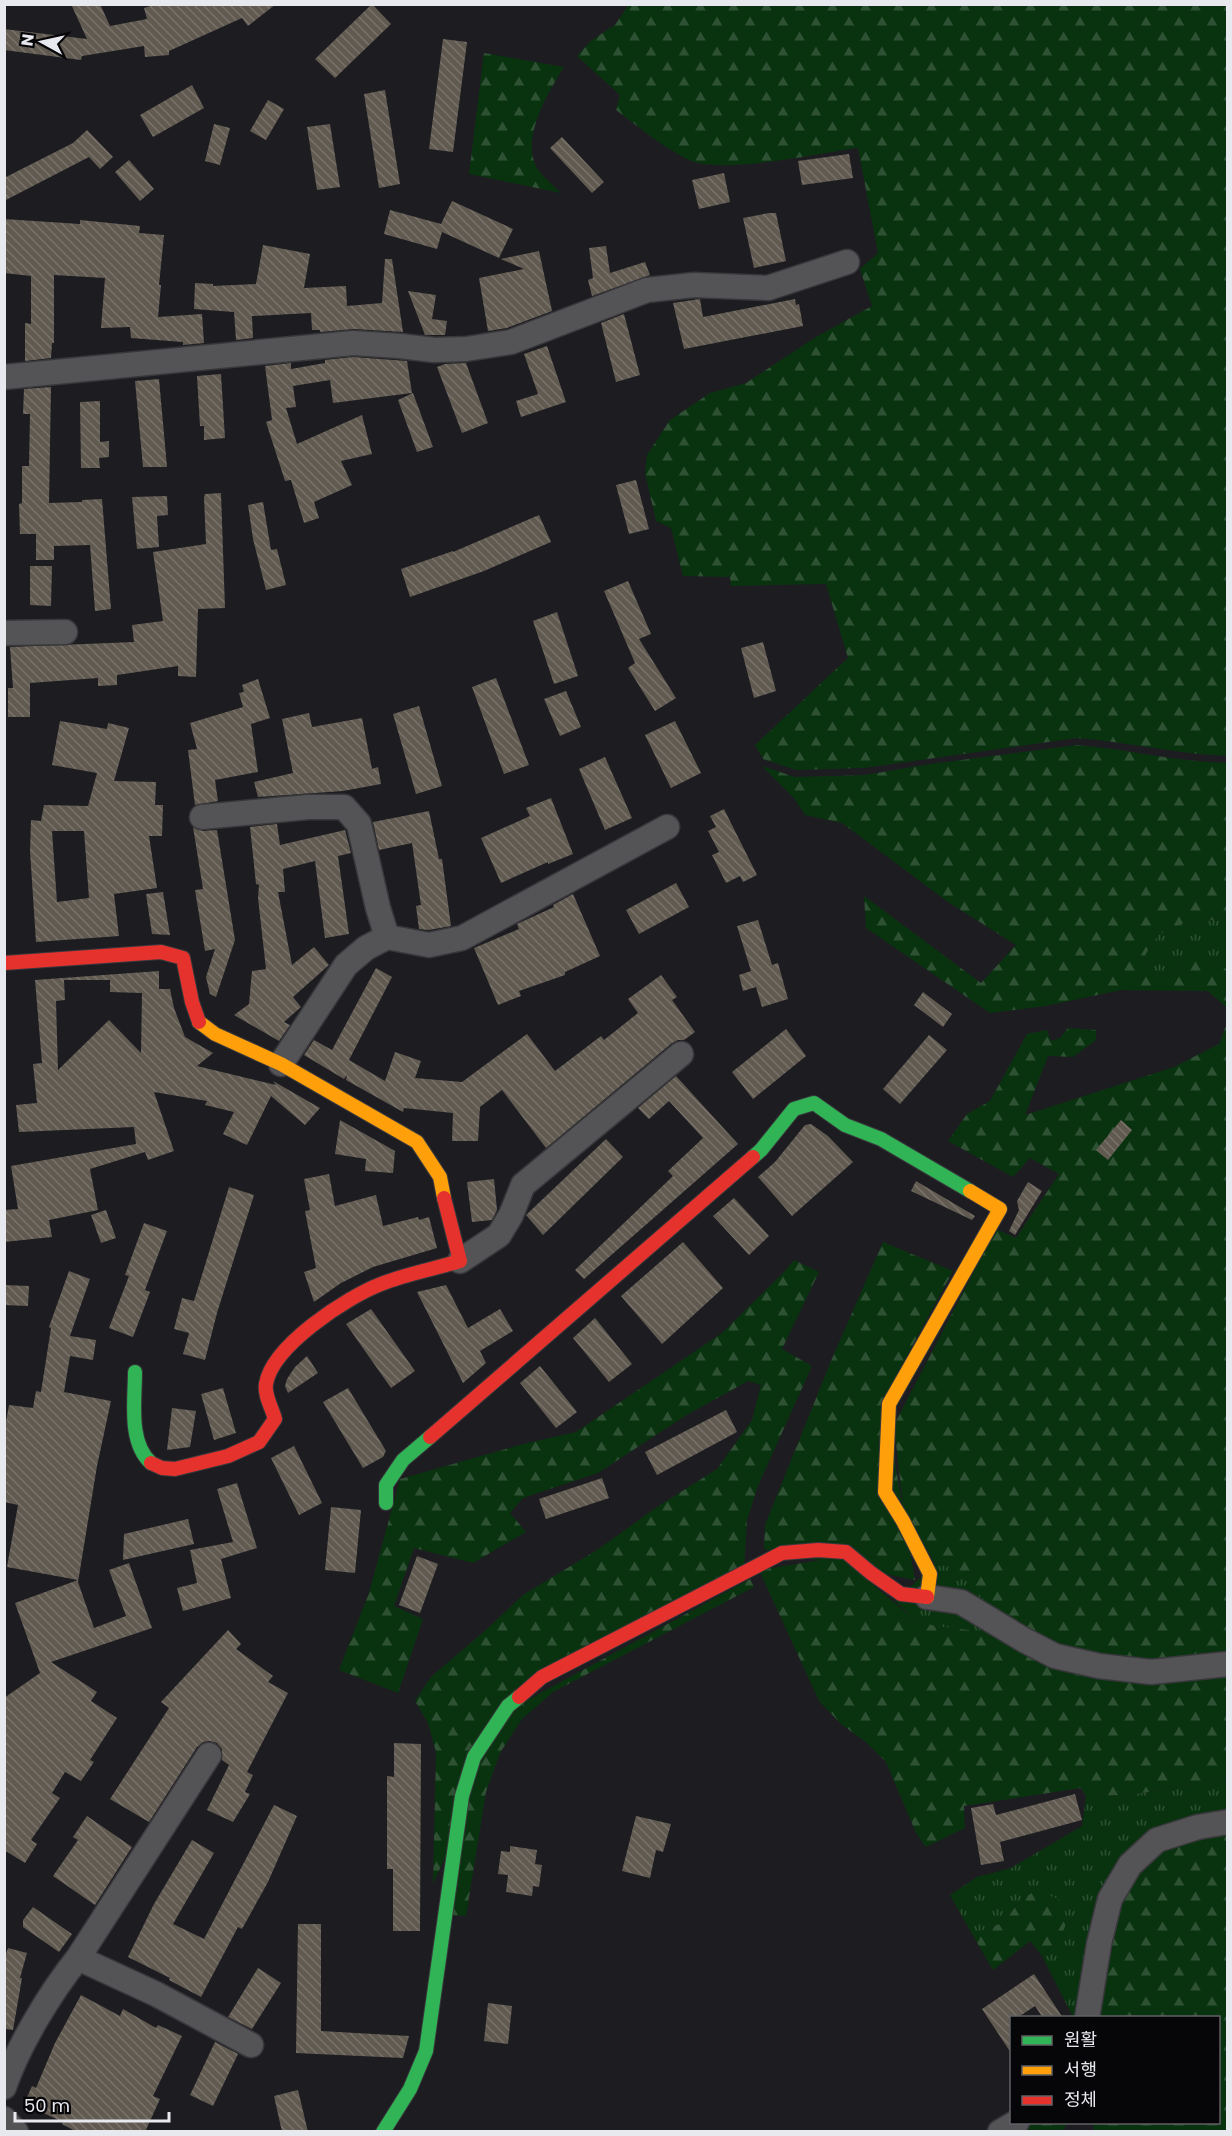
<svg xmlns="http://www.w3.org/2000/svg" width="1232" height="2136" font-family="Poppins,'Noto Sans KR',sans-serif">
<style>
.grass{fill:url(#grass-tufts)}
.forest{fill:url(#forest-firs)}
.building{fill:url(#building-back-hatch);fill-rule:evenodd}
.lines{fill:none;stroke-linecap:round;stroke-linejoin:round}
.street-casing{stroke:#38383c;stroke-width:27}
.fast-casing{stroke:#38383c;stroke-width:16}
.slow-casing{stroke:#38383c;stroke-width:16}
.jam-casing{stroke:#38383c;stroke-width:16}
.street{stroke:#545457;stroke-width:24}
.fast{stroke:#30b455;stroke-width:14}
.slow{stroke:#ff9f0a;stroke-width:14}
.jam{stroke:#e5322d;stroke-width:14}
</style>
<defs>
<pattern id="grass-tufts" width="24" height="20" patternUnits="userSpaceOnUse" patternTransform="scale(1.5)"><rect width="24" height="20" fill="#09330f"/><path d="M3 7l-1-3M5 7V3M7 7l1-3M15 17l-1-3M17 17v-4M19 17l1-3" fill="none" stroke="#2d5132"/></pattern>
<pattern id="forest-firs" width="22" height="20" patternUnits="userSpaceOnUse" patternTransform="scale(1.5)"><rect width="22" height="20" fill="#09330f"/><path d="M5 1l3.5 6h-7zM16 11l3.5 6h-7z" fill="#2d5132"/></pattern>
<pattern id="building-back-hatch" width="6" height="6" patternUnits="userSpaceOnUse" patternTransform="scale(1.5)"><rect width="6" height="6" fill="#615a51"/><path d="M-1 5l2 2M0 0l6 6M5-1l2 2" fill="none" stroke="#78726a"/></pattern>
</defs>
<rect width="100%" height="100%" fill="#1c1c21"/>
<path class="grass" d="M 1227,914 L 1227,969 L 1198,959 L 1173,971 L 1157,975 L 1144,957 L 1158,935 L 1184,923 L 1201,924 Z
M 935,1564 C 939,1565 945,1565 949,1566 C 970,1574 1004,1625 1016,1644 L 969,1630 L 935,1626 L 914,1619 L 895,1601 Z
M 1227,1776 L 1227,1819 L 1083,2017 L 1073,2017 L 1042,1956 L 1054,1944 L 1019,1901 L 1005,1922 L 972,1934 L 950,1895 L 977,1877 L 1011,1868 L 1082,1826 L 1086,1796 C 1134,1797 1181,1788 1227,1776 Z"/>
<path class="forest" d="M 629,4 L 1227,5 L 1227,756 C 1177,754 1128,742 1077,738 L 864,768 L 796,770 L 763,759 L 755,745 L 848,658 L 826,584 L 731,586 L 730,577 L 683,576 L 671,528 L 656,521 L 645,473 L 647,455 L 670,420 L 710,393 L 746,383 L 816,337 L 872,306 L 860,269 L 878,253 L 858,148 C 819,153 722,175 689,160 C 662,147 639,127 616,110 L 620,95 L 577,56 L 592,40 L 615,25 Z
M 484,53 L 564,67 C 549,91 521,137 536,166 C 541,176 553,185 561,193 L 469,174 Z
M 1077,745 C 1128,749 1177,762 1227,763 L 1227,914 L 1201,924 L 1184,923 L 1158,935 L 1144,957 L 1157,975 L 1173,971 L 1198,958 L 1227,969 L 1227,1008 L 1208,991 L 1121,990 L 1046,1006 L 990,1013 L 866,928 L 864,896 L 981,983 L 1016,945 L 948,902 L 842,823 L 805,815 L 794,798 L 762,766 L 795,777 L 865,775 L 930,764 Z
M 1227,1023 L 1227,1660 L 1098,1661 L 1002,1620 L 968,1582 L 950,1567 L 935,1564 L 903,1507 L 894,1425 L 996,1229 L 1016,1238 L 1059,1174 L 1030,1158 L 1013,1177 L 948,1141 L 967,1114 L 990,1101 L 1027,1034 L 1047,1030 L 1051,1041 L 1060,1038 L 1068,1028 L 1096,1030 L 1096,1040 L 1073,1057 L 1048,1056 L 1025,1115 L 1174,1067 L 1219,1044 Z
M 883,1242 L 953,1271 L 884,1398 L 915,1580 L 764,1549 L 765,1525 L 831,1361 Z
M 794,1260 L 819,1272 L 782,1349 L 812,1366 L 758,1486 L 747,1520 L 744,1568 L 527,1679 L 433,1884 L 436,1752 L 428,1723 L 415,1701 L 431,1677 L 487,1629 L 523,1595 L 597,1550 L 657,1507 L 717,1469 L 752,1420 L 761,1385 L 748,1381 L 685,1416 L 598,1473 L 523,1498 L 510,1513 L 526,1532 L 473,1563 L 414,1548 L 394,1606 L 423,1619 L 398,1693 L 339,1670 L 369,1593 L 400,1479 L 523,1444 L 576,1432 L 722,1333 L 783,1273 Z
M 840,1557 L 914,1619 L 935,1626 L 969,1630 L 1016,1644 L 1227,1670 L 1227,1776 C 1181,1788 1134,1797 1086,1796 L 1081,1788 L 964,1806 L 965,1828 L 926,1847 L 916,1833 L 886,1762 L 867,1743 L 841,1724 L 819,1701 L 759,1570 Z
M 750,1579 L 754,1587 L 553,1692 L 522,1719 L 500,1753 L 486,1792 L 466,1916 L 450,1915 L 470,1792 L 513,1708 Z
M 1227,1829 L 1227,2131 L 1094,2131 L 1093,2123 L 1218,2122 L 1218,2018 L 1092,2018 L 1114,1906 L 1145,1856 Z
M 1035,1891 L 1059,1899 C 1061,1904 1066,1912 1066,1918 C 1067,1934 1052,1946 1042,1956 L 1030,1941 L 993,1970 L 972,1934 L 1005,1922 L 1019,1901 Z
M 1031,2123 L 1068,2123 L 1062,2131 L 1019,2132 Z"/>
<path class="building" d="M 71,4 L 100,4 L 110,26 L 147,19 L 144,8 L 157,4 L 276,4 L 248,26 L 242,18 L 169,51 L 169,55 L 145,57 L 144,46 L 82,56 L 81,60 L 4,50 L 4,29 L 87,39 Z
M 372,4 L 391,24 L 335,78 L 315,59 Z
M 443,39 L 467,42 L 453,152 L 429,149 Z
M 192,85 L 204,108 L 153,137 L 140,115 Z
M 385,90 L 400,184 L 379,188 L 364,94 Z
M 268,100 L 284,109 L 266,140 L 250,131 Z
M 214,124 L 230,128 L 220,165 L 205,161 Z
M 330,124 L 340,187 L 317,190 L 307,127 Z
M 87,130 L 113,157 L 100,169 L 89,157 L 4,201 L 4,178 L 73,143 Z
M 562,137 L 604,182 L 592,193 L 550,148 Z
M 849,154 L 853,178 L 802,185 L 798,161 Z
M 129,160 L 154,189 L 140,201 L 115,172 Z
M 724,173 L 730,202 L 699,209 L 692,180 Z
M 452,201 L 513,229 L 499,258 L 442,232 L 437,249 L 384,234 L 390,210 L 441,224 Z
M 769,213 L 776,213 L 786,261 L 754,268 L 743,218 Z
M 4,219 L 80,224 L 80,220 L 140,226 L 139,233 L 164,235 L 159,285 L 161,285 L 158,317 L 202,314 L 204,343 L 183,345 L 183,342 L 131,338 L 130,327 L 101,328 L 105,278 L 54,275 L 54,343 L 52,343 L 51,358 L 25,361 L 25,323 L 31,324 L 31,276 L 4,273 Z
M 263,245 L 310,254 L 304,288 L 346,286 L 347,306 L 382,303 L 385,259 L 392,259 L 403,332 L 354,329 L 320,332 L 320,330 L 312,330 L 311,313 L 252,316 L 253,338 L 236,340 L 234,312 L 194,309 L 195,283 L 213,284 L 213,286 L 256,284 Z
M 606,246 L 610,273 L 645,262 L 650,275 L 592,296 L 588,280 L 593,278 L 589,248 Z
M 539,251 L 552,311 L 507,328 L 488,331 L 479,278 L 524,269 L 501,259 Z
M 408,291 L 436,295 L 432,319 L 447,321 L 445,335 L 425,335 Z
M 700,299 L 703,317 L 795,299 L 796,305 L 799,304 L 803,326 L 684,349 L 673,303 Z
M 624,314 L 640,375 L 616,382 L 601,323 Z
M 547,346 L 566,402 L 521,417 L 516,401 L 538,394 L 524,354 Z
M 353,357 L 407,361 L 412,393 L 333,403 L 330,380 L 293,386 L 296,407 L 286,408 L 297,444 L 362,415 L 372,454 L 341,461 L 352,485 L 314,502 L 319,518 L 304,523 L 291,480 L 285,481 L 266,422 L 272,420 L 265,366 L 291,363 L 291,369 L 325,363 L 325,360 Z
M 466,363 L 488,423 L 462,433 L 437,367 L 445,364 Z
M 221,374 L 225,438 L 204,440 L 204,426 L 200,426 L 197,376 Z
M 159,379 L 167,467 L 143,467 L 135,381 Z
M 51,387 L 49,503 L 82,502 L 82,500 L 102,499 L 111,609 L 95,611 L 90,545 L 54,546 L 54,560 L 36,560 L 36,534 L 20,534 L 19,504 L 22,503 L 22,466 L 29,466 L 30,414 L 23,414 L 24,389 Z
M 413,393 L 433,447 L 417,452 L 398,400 Z
M 100,401 L 100,442 L 109,441 L 109,457 L 99,458 L 100,468 L 81,468 L 80,402 Z
M 636,480 L 649,529 L 629,534 L 616,485 Z
M 221,493 L 225,608 L 198,609 L 196,677 L 178,676 L 178,666 L 117,675 L 117,685 L 98,686 L 98,678 L 30,683 L 30,717 L 8,717 L 8,688 L 13,688 L 10,647 L 134,642 L 132,625 L 163,621 L 153,552 L 206,544 L 204,497 L 205,494 Z
M 167,496 L 168,515 L 157,516 L 159,547 L 137,549 L 132,497 Z
M 263,502 L 271,550 L 277,549 L 286,585 L 266,590 L 253,539 L 248,505 Z
M 539,515 L 551,542 L 484,571 L 410,597 L 401,569 L 453,551 L 453,552 Z
M 30,566 L 52,566 L 51,606 L 30,605 Z
M 628,581 L 651,634 L 639,639 L 676,698 L 655,711 L 628,668 L 635,663 L 604,591 Z
M 557,612 L 578,676 L 554,684 L 533,621 Z
M 763,642 L 776,691 L 754,698 L 741,648 Z
M 496,678 L 529,765 L 504,774 L 472,687 Z
M 258,679 L 270,718 L 251,724 L 258,772 L 215,780 L 218,801 L 195,805 L 188,750 L 197,749 L 190,723 L 243,707 L 239,693 L 244,692 L 242,685 Z
M 566,691 L 581,727 L 560,736 L 544,699 Z
M 419,706 L 442,786 L 416,794 L 393,714 Z
M 309,713 L 312,727 L 362,718 L 372,769 L 378,767 L 381,784 L 343,791 L 258,797 L 254,782 L 293,773 L 282,719 Z
M 60,721 L 107,729 L 108,723 L 129,728 L 114,781 L 156,782 L 155,805 L 163,805 L 162,836 L 149,836 L 157,888 L 114,894 L 119,936 L 36,942 L 30,851 L 31,820 L 41,821 L 44,805 L 88,806 L 97,773 L 52,765 ZM 52,831 L 84,831 L 89,898 L 57,902 Z
M 675,721 L 701,773 L 671,788 L 645,735 Z
M 605,757 L 632,818 L 605,830 L 579,769 Z
M 551,798 L 573,854 L 548,864 L 548,862 L 501,883 L 481,838 L 530,816 L 526,808 Z
M 724,809 L 757,875 L 743,882 L 740,876 L 726,883 L 712,855 L 719,852 L 708,831 L 716,827 L 710,816 Z
M 429,811 L 439,859 L 442,859 L 451,926 L 429,930 L 419,929 L 416,906 L 421,905 L 412,843 L 379,850 L 373,822 Z
M 277,824 L 280,845 L 345,830 L 351,853 L 338,856 L 349,934 L 325,938 L 315,861 L 283,869 L 285,892 L 278,892 L 292,965 L 314,947 L 329,965 L 293,997 L 301,1007 L 284,1022 L 290,1025 L 279,1041 L 234,1015 L 249,1004 L 252,971 L 266,969 L 258,898 L 259,885 L 256,884 L 250,827 Z
M 193,827 L 203,831 L 217,830 L 235,940 L 216,997 L 210,994 L 206,977 L 215,949 L 205,951 L 195,890 L 203,889 Z
M 676,883 L 689,907 L 639,934 L 626,910 Z
M 163,892 L 170,935 L 152,934 L 146,894 Z
M 573,894 L 600,956 L 565,972 L 565,975 L 519,991 L 521,996 L 498,1005 L 474,948 L 519,929 L 517,924 L 554,907 L 553,905 Z
M 758,920 L 772,965 L 778,963 L 788,999 L 762,1007 L 756,987 L 743,991 L 739,975 L 751,971 L 737,926 Z
M 376,968 L 392,977 L 349,1060 L 385,1081 L 395,1052 L 421,1061 L 415,1078 L 462,1082 L 527,1034 L 555,1071 L 601,1036 L 604,1040 L 638,1013 L 628,999 L 661,975 L 677,997 L 672,1000 L 695,1032 L 684,1040 L 678,1040 L 672,1043 L 546,1148 L 502,1090 L 480,1107 L 478,1141 L 452,1141 L 453,1113 L 404,1108 L 403,1112 L 346,1080 L 347,1075 L 344,1079 L 304,1055 L 314,1040 L 332,1050 Z
M 159,971 L 159,989 L 170,989 L 174,1008 L 185,1037 L 213,1053 L 197,1066 L 276,1085 L 273,1081 L 320,1108 L 305,1125 L 271,1096 L 247,1145 L 223,1134 L 234,1112 L 205,1105 L 207,1101 L 154,1092 L 174,1151 L 148,1160 L 145,1152 L 90,1169 L 98,1210 L 49,1220 L 52,1237 L 4,1242 L 4,1210 L 18,1209 L 11,1166 L 136,1144 L 134,1127 L 19,1132 L 16,1105 L 37,1103 L 33,1064 L 42,1063 L 35,980 ZM 64,980 L 110,980 L 110,992 L 142,993 L 141,1053 L 109,1020 L 58,1070 L 56,1001 L 65,1000 Z
M 923,992 L 952,1014 L 943,1027 L 914,1005 Z
M 786,1029 L 806,1056 L 753,1099 L 732,1072 Z
M 929,1035 L 947,1050 L 900,1104 L 883,1089 Z
M 676,1076 L 738,1144 L 584,1279 L 575,1270 L 673,1176 L 668,1171 L 703,1138 L 669,1101 L 649,1119 L 638,1108 Z
M 340,1120 L 395,1151 L 393,1173 L 365,1171 L 366,1159 L 335,1154 Z
M 1121,1120 L 1132,1130 L 1108,1160 L 1096,1150 Z
M 811,1124 L 828,1136 L 853,1162 L 792,1216 L 758,1177 L 775,1162 L 805,1125 Z
M 606,1139 L 623,1157 L 543,1235 L 526,1215 Z
M 329,1174 L 335,1206 L 376,1195 L 383,1226 L 418,1217 L 419,1220 L 429,1217 L 437,1248 L 373,1267 L 341,1283 L 314,1302 L 304,1272 L 316,1268 L 305,1211 L 310,1210 L 304,1179 Z
M 494,1179 L 497,1210 L 492,1220 L 472,1222 L 467,1182 Z
M 916,1181 L 975,1216 L 972,1220 L 911,1191 Z
M 1028,1182 L 1042,1191 L 1015,1235 L 1009,1231 L 1019,1210 L 1017,1201 Z
M 229,1187 L 254,1195 L 217,1313 L 205,1360 L 183,1354 L 189,1333 L 174,1329 L 182,1298 L 194,1301 Z
M 734,1198 L 769,1236 L 749,1255 L 713,1216 Z
M 106,1210 L 116,1238 L 101,1243 L 91,1215 Z
M 144,1223 L 167,1231 L 145,1290 L 150,1292 L 133,1337 L 109,1328 L 129,1276 L 125,1275 Z
M 683,1242 L 723,1288 L 662,1344 L 621,1296 Z
M 69,1271 L 90,1279 L 70,1336 L 96,1340 L 93,1360 L 70,1356 L 64,1392 L 111,1401 L 97,1466 L 78,1582 L 94,1628 L 126,1616 L 109,1570 L 129,1563 L 152,1628 L 51,1662 L 97,1692 L 91,1701 L 117,1718 L 90,1760 L 94,1762 L 81,1781 L 65,1772 L 52,1793 L 60,1798 L 31,1840 L 37,1844 L 25,1863 L 4,1850 L 4,1698 L 40,1673 L 15,1603 L 78,1580 L 7,1567 L 18,1505 L 4,1502 L 4,1433 L 9,1405 L 33,1408 L 36,1391 L 41,1392 L 51,1328 L 49,1327 Z
M 4,1285 L 29,1286 L 28,1306 L 4,1305 Z
M 446,1285 L 468,1328 L 500,1309 L 513,1331 L 480,1351 L 486,1363 L 463,1383 L 417,1292 Z
M 371,1309 L 415,1371 L 391,1388 L 346,1324 Z
M 595,1318 L 632,1364 L 609,1382 L 573,1338 Z
M 307,1356 L 318,1373 L 288,1393 L 285,1386 L 287,1379 L 295,1367 Z
M 540,1366 L 577,1412 L 556,1428 L 520,1383 Z
M 223,1388 L 236,1433 L 214,1440 L 201,1394 Z
M 348,1388 L 386,1451 L 383,1457 L 363,1468 L 323,1402 Z
M 172,1408 L 196,1411 L 190,1447 L 167,1450 Z
M 726,1410 L 737,1432 L 657,1475 L 645,1452 Z
M 294,1446 L 322,1503 L 299,1515 L 271,1458 Z
M 602,1478 L 609,1498 L 546,1519 L 539,1499 Z
M 237,1483 L 257,1548 L 221,1559 L 231,1598 L 183,1611 L 177,1588 L 197,1583 L 190,1550 L 233,1542 L 217,1489 Z
M 331,1507 L 361,1510 L 355,1573 L 325,1570 Z
M 188,1519 L 194,1544 L 123,1560 L 124,1534 Z
M 417,1556 L 438,1564 L 420,1613 L 399,1605 Z
M 228,1630 L 241,1644 L 236,1649 L 273,1676 L 268,1682 L 288,1693 L 247,1772 L 253,1775 L 245,1792 L 250,1794 L 233,1822 L 207,1810 L 229,1765 L 222,1760 L 222,1749 L 217,1743 L 210,1741 L 203,1742 L 197,1747 L 149,1822 L 110,1799 L 169,1708 L 161,1702 Z
M 394,1743 L 421,1744 L 420,1931 L 393,1931 L 393,1869 L 387,1869 L 387,1776 L 394,1777 Z
M 1075,1794 L 1082,1820 L 1000,1842 L 1004,1861 L 981,1865 L 971,1808 L 993,1804 L 996,1815 Z
M 274,1805 L 297,1816 L 268,1882 L 242,1929 L 238,1927 L 201,1997 L 169,1980 L 170,1978 L 128,1957 L 154,1904 L 192,1840 L 214,1853 L 173,1924 L 204,1939 Z
M 87,1816 L 132,1847 L 95,1905 L 53,1876 L 78,1840 L 73,1837 Z
M 636,1816 L 671,1824 L 663,1852 L 656,1850 L 650,1878 L 622,1871 Z
M 510,1846 L 537,1850 L 535,1864 L 542,1865 L 539,1887 L 533,1886 L 532,1896 L 506,1892 L 508,1875 L 498,1874 L 501,1851 L 510,1852 Z
M 33,1907 L 72,1934 L 59,1952 L 23,1927 L 23,1920 Z
M 298,1924 L 321,1924 L 321,2031 L 409,2036 L 403,2058 L 296,2053 Z
M 8,1948 L 27,1953 L 20,1978 L 22,1978 L 13,2030 L 4,2029 L 4,1960 Z
M 258,1968 L 281,1983 L 252,2029 L 228,2017 Z
M 1034,1974 L 1063,2018 L 1043,2018 L 1035,2006 L 1017,2018 L 1011,2018 L 1011,2053 L 982,2009 Z
M 81,1995 L 120,2016 L 123,2009 L 156,2028 L 158,2025 L 182,2036 L 153,2096 L 160,2099 L 145,2132 L 77,2132 L 62,2124 L 63,2122 L 24,2104 L 32,2086 L 36,2088 L 55,2043 Z
M 488,2003 L 512,2006 L 508,2044 L 484,2041 Z
M 215,2042 L 238,2054 L 213,2106 L 190,2095 Z
M 298,2090 L 308,2132 L 282,2132 L 274,2096 Z"/>
<g class="lines">
<g class="street-casing">
<path id="street" d="M 4,377 L 353,343 L 400,346 L 434,350 L 466,349 L 511,342 L 647,290 L 694,285 L 768,288 L 847,262
M 4,633 L 65,632
M 202,817 L 308,807 L 344,807 L 359,824 L 378,908 L 387,937
M 281,1064 L 346,965 L 366,948 L 387,937 L 429,945 L 462,938 L 667,827
M 460,1261 L 499,1235 L 511,1215 L 523,1185 L 681,1054
M 927,1597 L 961,1602 L 1024,1640 L 1055,1656 L 1099,1666 L 1151,1672 L 1228,1664
M 78,1958 L 156,1994 L 251,2045
M 1087,2018 L 1099,1944 L 1110,1899 L 1130,1865 L 1157,1840 L 1198,1827 L 1228,1822
M 4,2087 C 19,2044 50,1993 78,1958 L 209,1755
M 4,2119 L 16,2132
M 1000,2132 L 1017,2122"/>
</g>
<g class="fast-casing">
<path id="fast" d="M 753,1157 L 761,1150 L 794,1109 L 814,1103 L 845,1125 L 881,1139 L 970,1191
M 135,1372 C 135,1401 128,1442 151,1463
M 386,1503 L 386,1485 L 403,1460 L 430,1437
M 383,2132 L 410,2089 L 426,2051 L 462,1796 L 474,1757 L 508,1706 L 519,1697"/>
</g>
<g class="slow-casing">
<path id="slow" d="M 199,1022 L 215,1034 L 281,1064 L 417,1142 L 440,1177 L 444,1198
M 927,1597 L 930,1574 L 903,1521 L 885,1492 L 889,1404 L 1000,1209 L 970,1191"/>
</g>
<g class="jam-casing">
<path id="jam" d="M 4,963 L 161,952 L 183,958 L 192,1002 L 199,1022
M 430,1437 L 753,1157
M 151,1463 L 162,1468 L 175,1469 L 228,1456 L 259,1442 L 275,1419 C 272,1408 264,1395 266,1384 C 272,1346 347,1297 381,1284 C 406,1274 434,1269 460,1261 L 444,1198
M 519,1697 L 542,1677 L 782,1553 L 818,1550 L 846,1552 L 871,1573 L 901,1594 L 927,1597"/>
</g>
<use href="#street" class="street"/>
<use href="#fast" class="fast"/>
<use href="#slow" class="slow"/>
<use href="#jam" class="jam"/>
</g>
<rect width="1232" height="2136" fill="none" stroke="#e8e9ef" stroke-width="12"/>
<rect x="1010" y="2016" width="210" height="108" fill="#060609" stroke="#606165" stroke-width="1.5"/>
<rect x="1022" y="2036" width="30" height="9" fill="#30b455" stroke="#606165" stroke-width="1.5"/>
<text x="1064" y="2046" font-size="18" fill="#e8e9ef">원활</text>
<rect x="1022" y="2066" width="30" height="9" fill="#ff9f0a" stroke="#606165" stroke-width="1.5"/>
<text x="1064" y="2076" font-size="18" fill="#e8e9ef">서행</text>
<rect x="1022" y="2096" width="30" height="9" fill="#e5322d" stroke="#606165" stroke-width="1.5"/>
<text x="1064" y="2106" font-size="18" fill="#e8e9ef">정체</text>
<g transform="translate(42 42) rotate(278)" stroke="#060609" stroke-width="4.5" paint-order="stroke">
<path d="M0-4.5L10 22L0 15L-10 22Z" fill="#e8e9ef"/>
<text y="-9" font-size="16" font-weight="bold" text-anchor="middle" fill="#e8e9ef">N</text>
</g>
<path d="M15 2112v9h154v-9" fill="none" stroke="#e8e9ef" stroke-width="3"/>
<text x="24" y="2112" font-size="18" fill="#e8e9ef" stroke="#060609" stroke-width="4.5" paint-order="stroke">50 m</text>
</svg>
